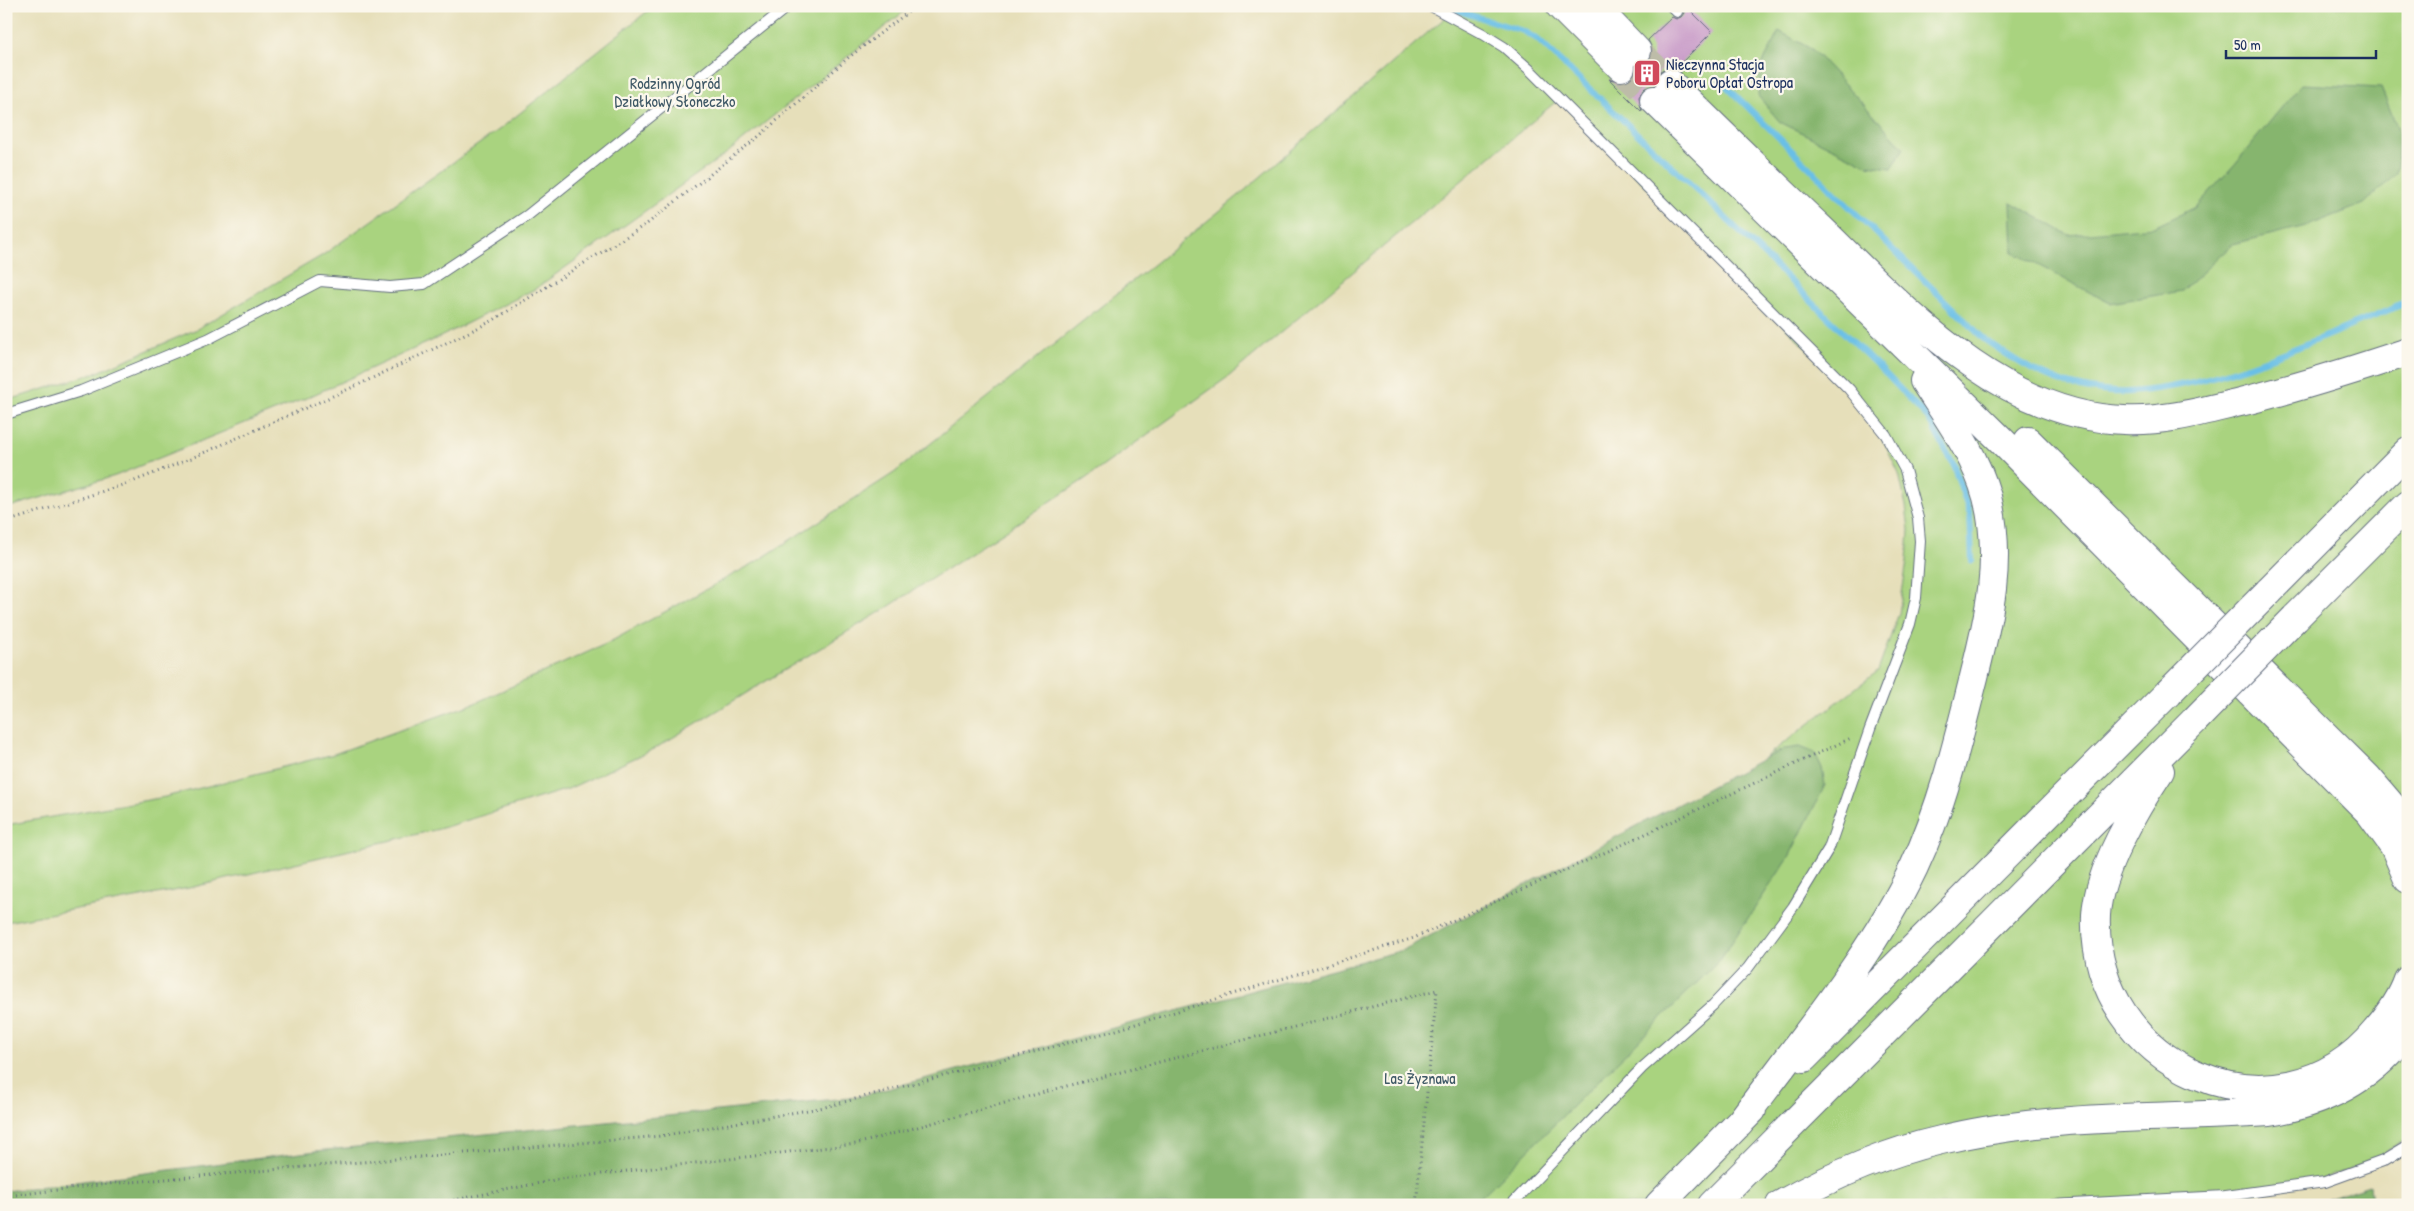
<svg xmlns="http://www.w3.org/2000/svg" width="2414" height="1211" font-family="'Patrick Hand',sans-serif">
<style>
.green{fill:#a9d37f;stroke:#62816e}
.forest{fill:#86b56e;stroke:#507266}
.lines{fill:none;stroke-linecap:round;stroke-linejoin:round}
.stream{stroke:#69bfe6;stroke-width:6}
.building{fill:#c594c6}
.motorway-tunnel{stroke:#bdbca8;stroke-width:28;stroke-dasharray:28 14;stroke-linecap:butt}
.service-casing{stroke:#626d7e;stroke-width:12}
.motorway-casing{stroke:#626d7e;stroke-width:30}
.path{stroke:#626d7e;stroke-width:3;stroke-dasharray:1 4;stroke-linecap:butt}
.service{stroke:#fff;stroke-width:10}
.motorway{stroke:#fff;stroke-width:28}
.motorway-bridge-casing{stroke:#626d7e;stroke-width:30;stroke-linecap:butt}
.motorway-bridge{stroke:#fff;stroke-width:28}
.labels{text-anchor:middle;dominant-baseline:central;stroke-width:4.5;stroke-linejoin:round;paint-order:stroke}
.poi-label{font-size:16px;fill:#1b2f5e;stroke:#fbf7ec;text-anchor:start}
.park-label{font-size:16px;fill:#3e5866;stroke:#fbf7ec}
</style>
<rect width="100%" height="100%" fill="#fbf7ec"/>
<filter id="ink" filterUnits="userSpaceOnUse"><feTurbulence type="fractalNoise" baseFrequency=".02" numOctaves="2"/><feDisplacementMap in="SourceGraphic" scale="10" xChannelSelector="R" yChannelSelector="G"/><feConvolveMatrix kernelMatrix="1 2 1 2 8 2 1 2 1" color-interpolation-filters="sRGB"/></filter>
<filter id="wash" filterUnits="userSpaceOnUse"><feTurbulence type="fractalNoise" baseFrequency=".0096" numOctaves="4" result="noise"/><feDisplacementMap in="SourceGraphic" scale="20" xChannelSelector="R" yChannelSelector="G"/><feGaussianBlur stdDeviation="1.12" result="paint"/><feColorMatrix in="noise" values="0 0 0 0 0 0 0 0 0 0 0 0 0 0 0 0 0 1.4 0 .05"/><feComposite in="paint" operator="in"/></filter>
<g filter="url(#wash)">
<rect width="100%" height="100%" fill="#e6dfba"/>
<path class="green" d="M 654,6 L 911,6 L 727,153 L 535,289 L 440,337 L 304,399 L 115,476 L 6,508 L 6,401 L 98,372 L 197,329 L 323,255 L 500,129 Z
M 1431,6 L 2408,6 L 2408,1138 C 2318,1199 2215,1200 2111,1203 C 2036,1205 1962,1205 1887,1205 C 1749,1205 1611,1205 1473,1205 L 1785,749 L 1763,759 L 1878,671 L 1899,613 L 1907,561 L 1909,530 L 1906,506 L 1899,474 L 1880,434 L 1860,402 L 1559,99 L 1228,377 L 1085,479 L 885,609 L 654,749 L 568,789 L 439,829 L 189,888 L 6,922 L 6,825 L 165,797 L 334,754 L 475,703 L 608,643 L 756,562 L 894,473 L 1237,197 L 1447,16 Z"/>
<path class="forest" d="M 1779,31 L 1813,50 L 1904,148 L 1892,168 L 1867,165 L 1780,122 L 1758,96 L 1761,67 Z
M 2301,84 L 2381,88 L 2400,134 L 2396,174 L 2364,204 L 2310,225 L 2233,244 L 2182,291 L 2110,303 L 2013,252 L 2011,202 L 2069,235 L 2154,227 L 2196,207 L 2235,164 Z
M 1800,747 L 1815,753 L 1822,768 L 1825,785 L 1789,857 L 1720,960 L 1473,1205 L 6,1205 L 6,1191 L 316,1151 L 857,1097 L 1403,950 L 1763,759 L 1785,749 Z
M 2370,1185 L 2372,1205 L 2251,1205 L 2322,1201 Z"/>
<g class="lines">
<path class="stream" d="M 1452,6 L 1455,10 L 1523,31 L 1537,39 L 1702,195 L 1883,371 L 1927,417 L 1953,463 L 1970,515 L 1972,561
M 1720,80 L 1985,340 C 2013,359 2042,379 2076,386 C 2092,390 2113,393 2129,392 C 2216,387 2309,342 2390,310 L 2408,301"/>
</g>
<g id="blocks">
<path class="building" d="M 1682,6 L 1686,6 L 1712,32 L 1682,62 L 1687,66 L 1681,72 L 1673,68 L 1665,68 L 1659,72 L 1655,85 L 1643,89 L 1639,97 L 1642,112 L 1609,79 L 1625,82 L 1632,78 L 1636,66 L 1647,63 L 1652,56 L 1652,48 L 1648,40 L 1672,17 L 1676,19 L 1681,17 L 1684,13 Z"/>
</g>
</g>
<g filter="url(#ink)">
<use href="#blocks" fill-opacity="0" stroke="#626d7e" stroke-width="1"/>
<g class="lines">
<path class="motorway-tunnel" d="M 1637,51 L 1670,83
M 1621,67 L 1654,100"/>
<g class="service-casing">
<path id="service" d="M 1431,6 L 1483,34 L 1504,47 L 1529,69 L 1849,389 L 1886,435 L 1905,470 L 1918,518 L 1920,541 L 1916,598 L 1910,624 L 1870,729 L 1829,848 L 1793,907 L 1748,968 L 1713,1005 L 1642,1068 L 1511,1205
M 1671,6 L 1677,12
M 6,414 L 81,391 L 208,339 L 320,281 L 390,287 L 424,284 L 528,215 L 788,6
M 2053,1205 L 2225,1196 L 2325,1182 L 2383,1161 L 2408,1146"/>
</g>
<g class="motorway-casing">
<path id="motorway" d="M 1560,6 L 1621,67
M 1594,6 L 1637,51
M 1670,83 C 1720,132 1770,181 1821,229 C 1904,309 2000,416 2124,420 C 2162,422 2199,412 2236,403 C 2294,389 2351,371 2408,352
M 1654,100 L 1999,438 L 2370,813 L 2394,846 L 2408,879
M 2028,441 L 2368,778 L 2408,825
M 2268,592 L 2408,451
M 2295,618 L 2408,505
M 2160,771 C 2136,807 2098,871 2096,915 C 2090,1066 2277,1151 2376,1031 C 2390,1015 2401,1000 2408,980
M 1804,1058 L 2168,693
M 1739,1124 C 1799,1042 1870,959 1914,867 C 1942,807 1958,741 1974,677 C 1989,617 2003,559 1987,497 C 1975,454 1948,418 1924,381
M 1659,1205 L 1752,1110
M 1712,1205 L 2195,720
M 1780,1205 C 1831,1176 1884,1153 1941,1140 C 2045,1114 2162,1119 2269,1112 C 2326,1103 2374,1078 2408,1030"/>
</g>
<path class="path" d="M 6,522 L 132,482 L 187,460 L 360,384 L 492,321 L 648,223 L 758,137 L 848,58 L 916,6
M 6,1196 L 108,1184 L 661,1136 L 825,1107 L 1113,1031 L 1414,938 L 1624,844 L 1851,738
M 429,1205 L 560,1179 L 856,1144 L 1063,1087 L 1437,990 L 1416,1205"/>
<use href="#service" class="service"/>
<use href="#motorway" class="motorway"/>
<g class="motorway-bridge-casing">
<path id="motorway-bridge" d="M 2168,693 L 2268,592
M 2195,720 L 2295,618"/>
</g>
<use href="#motorway-bridge" class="motorway-bridge"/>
</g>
</g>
<defs>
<g id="building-square" transform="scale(1.4375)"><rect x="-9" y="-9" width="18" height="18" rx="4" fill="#d1495b" stroke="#fbf7ec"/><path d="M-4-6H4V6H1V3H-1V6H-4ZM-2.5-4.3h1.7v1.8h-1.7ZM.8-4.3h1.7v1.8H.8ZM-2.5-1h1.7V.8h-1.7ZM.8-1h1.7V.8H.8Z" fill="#fff"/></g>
</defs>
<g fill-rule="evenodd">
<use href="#building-square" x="1647" y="73"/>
</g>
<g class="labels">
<g class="poi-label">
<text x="1666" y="64">Nieczynna Stacja<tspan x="1666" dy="18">Poboru Opłat Ostropa</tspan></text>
</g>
<g class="park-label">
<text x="675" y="83">Rodzinny Ogród<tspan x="675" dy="18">Działkowy Słoneczko</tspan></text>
<text x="1420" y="1078">Las Żyznawa</text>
</g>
</g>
<rect width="2414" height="1211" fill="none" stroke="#fbf7ec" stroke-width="25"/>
<path d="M2226 50v8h150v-8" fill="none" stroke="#1b2f5e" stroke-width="2.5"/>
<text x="2234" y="50" font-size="15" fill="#1b2f5e" stroke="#fbf7ec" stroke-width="4" paint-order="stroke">50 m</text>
</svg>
